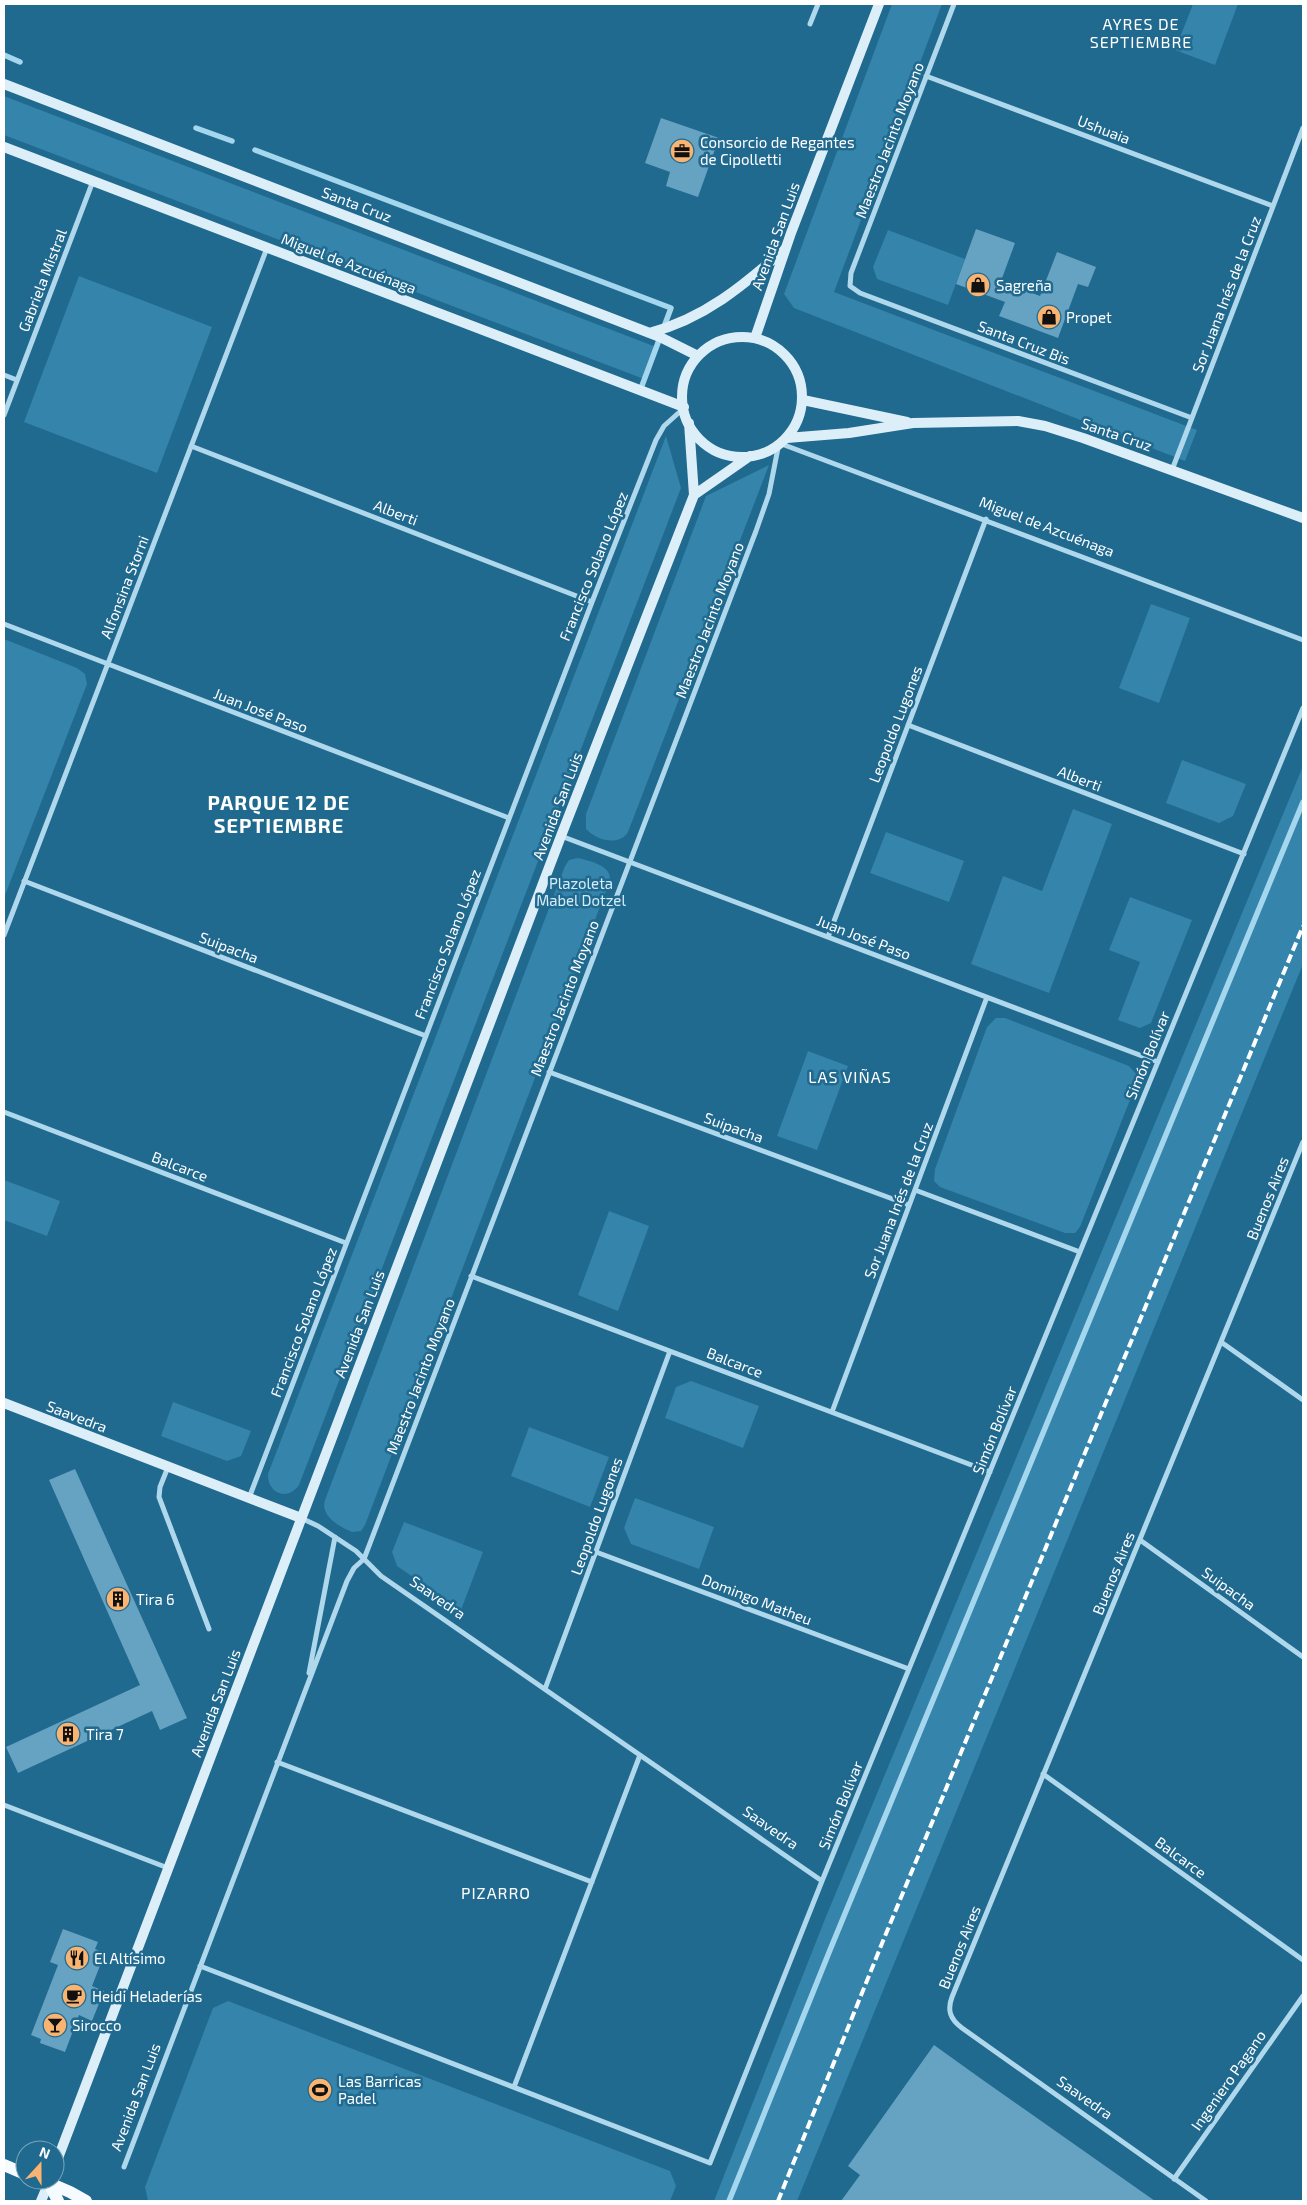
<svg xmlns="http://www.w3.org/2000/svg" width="1307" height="2205" font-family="'Exo 2',sans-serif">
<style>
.green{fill:#3484ac}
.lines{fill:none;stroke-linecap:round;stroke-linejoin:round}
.stream{stroke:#a4d6ee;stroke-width:5.5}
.building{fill:#66a2c2}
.street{stroke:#b0d8ec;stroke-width:5}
.secondary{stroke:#dceff9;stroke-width:10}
.primary{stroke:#f6fbff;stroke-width:12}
.rail{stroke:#fff;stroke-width:4;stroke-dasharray:9 4;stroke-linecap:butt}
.labels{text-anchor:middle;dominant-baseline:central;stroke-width:5;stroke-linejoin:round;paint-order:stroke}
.street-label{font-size:15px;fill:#fff;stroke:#20698f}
.poi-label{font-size:15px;fill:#fff;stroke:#20698f;text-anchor:start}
.park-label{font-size:15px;fill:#d5edf9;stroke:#20698f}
.neighbourhood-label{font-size:16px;letter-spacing:1px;fill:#fff;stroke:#20698f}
.district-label{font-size:20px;font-weight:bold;letter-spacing:1px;fill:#fff;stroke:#20698f}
</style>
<rect width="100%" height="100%" fill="#20698f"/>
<path class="green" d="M 892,4 L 942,4 L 834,292 L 1197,430 L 1185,461 L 794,308 L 784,294 Z
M 1193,4 L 1238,4 L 1215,65 L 1175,50 Z
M 4,96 L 656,347 L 644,379 L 4,135 Z
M 888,230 L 965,259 L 948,305 L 877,279 L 873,267 Z
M 79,276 L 212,327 L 157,473 L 24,422 Z
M 666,436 L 681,488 L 299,1485 C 287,1502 267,1493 268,1474 Z
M 769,465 L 628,832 C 619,847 596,840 586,829 L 586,814 L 706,496 Z
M 1151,604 L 1190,618 L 1159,703 L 1119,688 Z
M 4,639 L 77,668 L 85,674 L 87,684 L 4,898 Z
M 1182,760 L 1246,784 L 1233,816 L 1219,823 L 1166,803 Z
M 1303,766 L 1303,964 L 797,2201 L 714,2201 L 825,1919 Z
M 1073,809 L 1112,824 L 1049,993 L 971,964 L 1003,876 L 1042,891 Z
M 886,832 L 964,861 L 949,902 L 870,873 Z
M 578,858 C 590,861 615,866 609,883 L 365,1525 L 361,1531 L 352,1532 C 338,1526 320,1516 325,1500 L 565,866 L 569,860 Z
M 1130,897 L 1192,920 L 1151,1023 L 1140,1028 L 1118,1020 L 1140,962 L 1109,950 Z
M 996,1018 L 1005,1018 L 1129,1066 L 1137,1075 L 1137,1082 L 1080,1227 L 1075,1233 L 1065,1233 L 940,1187 L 934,1181 L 935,1169 L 987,1027 Z
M 808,1051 L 848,1066 L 817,1150 L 777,1136 Z
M 4,1180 L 60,1201 L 47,1236 L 4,1220 Z
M 609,1211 L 649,1226 L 618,1311 L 578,1295 Z
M 691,1381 L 759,1406 L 743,1448 L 665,1418 L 676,1387 Z
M 173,1402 L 251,1431 L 241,1456 L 227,1461 L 161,1436 Z
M 529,1427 L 609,1457 L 590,1507 L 511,1476 Z
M 635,1498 L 714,1527 L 699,1569 L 631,1544 L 624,1528 Z
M 404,1522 L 483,1552 L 461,1610 L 397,1566 L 392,1552 Z
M 228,2001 L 670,2171 L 676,2186 L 670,2201 L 148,2201 L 145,2187 L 213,2008 Z"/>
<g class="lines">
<path class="stream" d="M 4,55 L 20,62
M 196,128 L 232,141
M 255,150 L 671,308 L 640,391
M 729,2201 L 830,1950 L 1303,802"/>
</g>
<path class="building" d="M 661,118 L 719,138 L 698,197 L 666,186 L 670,172 L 645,163 Z
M 976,229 L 1015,243 L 1001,281 L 1040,296 L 1057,252 L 1096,267 L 1088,287 L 1078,284 L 1058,338 L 999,316 L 1005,302 L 956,284 Z
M 75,1469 L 187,1718 L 160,1730 L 152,1711 L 18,1773 L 6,1747 L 140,1685 L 49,1480 Z
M 63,1929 L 98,1942 L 95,1949 L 105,1953 L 92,1986 L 104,1991 L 92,2021 L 79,2015 L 65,2052 L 40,2043 L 41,2039 L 31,2035 L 58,1965 L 50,1962 Z
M 934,2045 L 980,2078 L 1155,2201 L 841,2201 L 860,2175 L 848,2166 Z"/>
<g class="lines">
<path class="street" d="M 954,4 L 851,273 L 850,286 L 860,293 L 1192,418
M 810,24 L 818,4
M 926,76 L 1273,206
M 4,375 L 17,380
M 4,415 L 93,181
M 191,446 L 592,602
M 1172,470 L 1303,128
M 4,624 L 509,818
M 908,725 L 1244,854
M 561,836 L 1158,1062
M 24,881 L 426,1036
M 4,935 L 267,248
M 828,937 L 986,519
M 549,1072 L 909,1205
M 4,1112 L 346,1243
M 915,1190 L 1080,1252
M 471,1276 L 990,1472
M 1221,1342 L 1303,1400
M 832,1412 L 987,997
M 168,1467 L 160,1487 L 159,1497 L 209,1629
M 249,1498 L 592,602 L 656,440 L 664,426 L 684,408
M 301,1518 L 318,1526 L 356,1551 L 381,1576 L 822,1881
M 1140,1540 L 1303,1657
M 596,1552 L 909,1669
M 364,1559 L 756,531 L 769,494 L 779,443 L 1303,640
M 309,1673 L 335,1537
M 545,1689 L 670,1351
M 277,1762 L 592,1882
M 1043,1774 L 1303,1960
M 4,1805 L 168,1868
M 200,1966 L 710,2163 L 822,1881 L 1303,708
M 514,2087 L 640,1755
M 124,2167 L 347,1581 L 354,1568 L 364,1559
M 1174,2179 L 1303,1996
M 1206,2201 L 962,2028 C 950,2019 947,2010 952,1997 L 1303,1142"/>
<path class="secondary" d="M 4,84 L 660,337 L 698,356
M 4,147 L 684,407
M 649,333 C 704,319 744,285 785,249
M682 397a60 60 0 1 1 120 0a60 60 0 1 1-120 0Z
M 755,338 L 791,233 L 879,4
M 803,400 L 907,422
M 787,438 L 849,433 L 913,423 L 1018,421 L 1045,426 L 1083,438 L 1303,518
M 694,495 L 750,456
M 4,1403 L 301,1518
M 55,2166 L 561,836 L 694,495 L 689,423
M 41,2201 L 50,2180"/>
<path class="primary" d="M 4,2165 L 25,2174
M 42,2180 L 70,2192 L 86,2201
M 49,2183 L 58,2201"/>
<path class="rail" d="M 778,2201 L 883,1941 L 1303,926"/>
</g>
<defs>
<g id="office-disc" transform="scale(1.25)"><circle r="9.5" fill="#f9b471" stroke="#20698f"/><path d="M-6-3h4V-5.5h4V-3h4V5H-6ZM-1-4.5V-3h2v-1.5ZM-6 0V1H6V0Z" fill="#111"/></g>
<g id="shop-disc" transform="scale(1.25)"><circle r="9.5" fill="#f9b471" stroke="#20698f"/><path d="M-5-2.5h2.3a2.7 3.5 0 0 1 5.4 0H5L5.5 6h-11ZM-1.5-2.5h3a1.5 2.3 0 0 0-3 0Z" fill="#111"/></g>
<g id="building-disc" transform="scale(1.25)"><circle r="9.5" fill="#f9b471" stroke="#20698f"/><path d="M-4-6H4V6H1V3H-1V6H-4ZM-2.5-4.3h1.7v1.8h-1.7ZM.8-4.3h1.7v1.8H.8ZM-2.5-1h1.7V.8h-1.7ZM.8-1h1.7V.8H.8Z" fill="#111"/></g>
<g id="restaurant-disc" transform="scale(1.25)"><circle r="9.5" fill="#f9b471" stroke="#20698f"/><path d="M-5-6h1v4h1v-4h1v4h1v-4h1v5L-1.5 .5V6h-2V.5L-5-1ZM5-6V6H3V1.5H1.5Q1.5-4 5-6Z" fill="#111"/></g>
<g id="cafe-disc" transform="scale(1.25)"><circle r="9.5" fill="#f9b471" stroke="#20698f"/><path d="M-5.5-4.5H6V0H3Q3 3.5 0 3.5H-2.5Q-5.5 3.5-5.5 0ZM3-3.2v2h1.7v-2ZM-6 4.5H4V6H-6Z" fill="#111"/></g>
<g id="bar-disc" transform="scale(1.25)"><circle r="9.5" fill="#f9b471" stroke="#20698f"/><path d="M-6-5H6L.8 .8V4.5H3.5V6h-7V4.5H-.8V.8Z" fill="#111"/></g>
<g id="stadium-disc" transform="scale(1.25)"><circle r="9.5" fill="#f9b471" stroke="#20698f"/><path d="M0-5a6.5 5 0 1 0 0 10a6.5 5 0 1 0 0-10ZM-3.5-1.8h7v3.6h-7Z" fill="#111"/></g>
</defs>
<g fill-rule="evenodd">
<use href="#office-disc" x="682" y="151"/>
<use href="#shop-disc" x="978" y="285"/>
<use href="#shop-disc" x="1049" y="317"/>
<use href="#building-disc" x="118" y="1599"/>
<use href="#building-disc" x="68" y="1734"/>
<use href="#restaurant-disc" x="77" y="1958"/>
<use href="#cafe-disc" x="74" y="1996"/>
<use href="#bar-disc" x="55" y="2025"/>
<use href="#stadium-disc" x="320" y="2090"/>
</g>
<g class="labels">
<g class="street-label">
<text transform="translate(1104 129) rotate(21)">Ushuaia</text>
<text transform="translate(889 140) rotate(-69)">Maestro Jacinto Moyano</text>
<text transform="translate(357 204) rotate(21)">Santa Cruz</text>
<text transform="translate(775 236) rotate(-70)">Avenida San Luis</text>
<text transform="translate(349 263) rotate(21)">Miguel de Azcuénaga</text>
<text transform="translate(42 280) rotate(-69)">Gabriela Mistral</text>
<text transform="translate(1226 294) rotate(-69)">Sor Juana Inés de la Cruz</text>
<text transform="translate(1024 342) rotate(21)">Santa Cruz Bis</text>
<text transform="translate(1117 434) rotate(19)">Santa Cruz</text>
<text transform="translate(396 512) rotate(21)">Alberti</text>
<text transform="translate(1047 526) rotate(21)">Miguel de Azcuénaga</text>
<text transform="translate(593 566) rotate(-68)">Francisco Solano López</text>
<text transform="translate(124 587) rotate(-69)">Alfonsina Storni</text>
<text transform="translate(709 620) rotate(-69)">Maestro Jacinto Moyano</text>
<text transform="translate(261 710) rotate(21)">Juan José Paso</text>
<text transform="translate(895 724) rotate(-69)">Leopoldo Lugones</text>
<text transform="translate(1080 778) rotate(21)">Alberti</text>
<text transform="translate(557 806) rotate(-69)">Avenida San Luis</text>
<text transform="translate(864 937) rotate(21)">Juan José Paso</text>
<text transform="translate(447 944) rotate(-69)">Francisco Solano López</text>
<text transform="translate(229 947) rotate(21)">Suipacha</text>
<text transform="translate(564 998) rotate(-69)">Maestro Jacinto Moyano</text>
<text transform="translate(1147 1055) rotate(-68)">Simón Bolívar</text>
<text transform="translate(734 1127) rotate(20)">Suipacha</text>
<text transform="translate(180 1166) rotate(21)">Balcarce</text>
<text transform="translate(1267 1198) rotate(-68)">Buenos Aires</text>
<text transform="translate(898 1200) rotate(-69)">Sor Juana Inés de la Cruz</text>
<text transform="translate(303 1322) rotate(-69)">Francisco Solano López</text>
<text transform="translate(359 1324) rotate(-69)">Avenida San Luis</text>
<text transform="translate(735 1362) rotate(21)">Balcarce</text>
<text transform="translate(420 1376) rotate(-69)">Maestro Jacinto Moyano</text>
<text transform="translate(77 1416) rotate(21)">Saavedra</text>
<text transform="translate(994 1430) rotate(-68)">Simón Bolívar</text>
<text transform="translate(596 1516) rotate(-70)">Leopoldo Lugones</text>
<text transform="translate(1113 1573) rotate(-68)">Buenos Aires</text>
<text transform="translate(1229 1588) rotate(36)">Suipacha</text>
<text transform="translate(438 1597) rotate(35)">Saavedra</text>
<text transform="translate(757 1599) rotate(21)">Domingo Matheu</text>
<text transform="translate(215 1703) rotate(-69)">Avenida San Luis</text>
<text transform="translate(840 1805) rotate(-68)">Simón Bolívar</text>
<text transform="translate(771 1827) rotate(35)">Saavedra</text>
<text transform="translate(1181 1857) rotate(36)">Balcarce</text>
<text transform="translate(959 1947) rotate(-68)">Buenos Aires</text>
<text transform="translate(1228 2080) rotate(-55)">Ingeniero Pagano</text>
<text transform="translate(135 2097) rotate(-69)">Avenida San Luis</text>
<text transform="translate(1085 2097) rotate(35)">Saavedra</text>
</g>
<g class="poi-label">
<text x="700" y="142">Consorcio de Regantes<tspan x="700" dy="17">de Cipolletti</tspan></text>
<text x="996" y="285">Sagreña</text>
<text x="1066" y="317">Propet</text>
<text x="136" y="1599">Tira 6</text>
<text x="86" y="1734">Tira 7</text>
<text x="94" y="1958">El Altísimo</text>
<text x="92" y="1996">Heidi Heladerías</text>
<text x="72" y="2025">Sirocco</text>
<text x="338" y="2081">Las Barricas<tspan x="338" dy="17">Padel</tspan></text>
</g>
<g class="park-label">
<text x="581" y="883">Plazoleta<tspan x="581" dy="17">Mabel Dotzel</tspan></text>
</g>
<g class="neighbourhood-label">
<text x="1141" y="23">AYRES DE<tspan x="1141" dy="18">SEPTIEMBRE</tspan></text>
<text x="850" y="1076">LAS VIÑAS</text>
<text x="496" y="1892">PIZARRO</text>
</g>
<g class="district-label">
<text x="279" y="802">PARQUE 12 DE<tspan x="279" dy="23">SEPTIEMBRE</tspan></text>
</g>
</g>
<rect width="1307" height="2205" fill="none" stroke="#ffffff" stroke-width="10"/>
<g transform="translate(40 2165) rotate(21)"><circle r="24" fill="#20698f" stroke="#79a5bc"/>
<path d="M0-4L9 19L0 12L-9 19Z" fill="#f9b471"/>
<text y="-8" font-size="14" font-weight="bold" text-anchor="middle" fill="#ffffff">N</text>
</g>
</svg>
